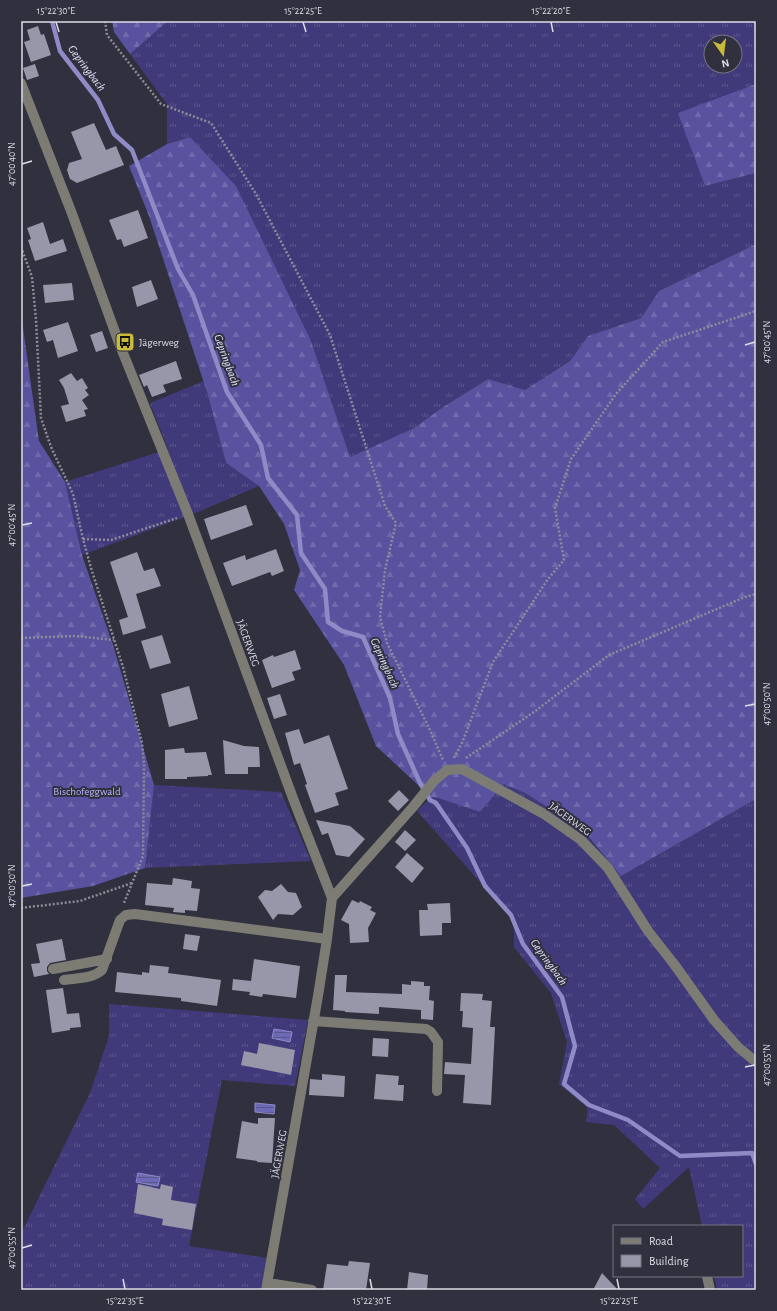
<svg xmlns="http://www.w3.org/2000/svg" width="777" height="1311" font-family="'Alegreya Sans',sans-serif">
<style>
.grass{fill:url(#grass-tufts);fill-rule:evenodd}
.forest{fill:url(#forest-firs)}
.water{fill:url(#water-rules);stroke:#8f8bc6}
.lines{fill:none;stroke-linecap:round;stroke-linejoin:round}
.stream{stroke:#8f8bc6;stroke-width:4.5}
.building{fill:#9797a9}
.path{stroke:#8d8d99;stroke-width:2.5;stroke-dasharray:2 2;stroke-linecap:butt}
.minor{stroke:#7d7c74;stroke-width:10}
.ticks{fill:none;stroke:#dddde7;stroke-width:1.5}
.labels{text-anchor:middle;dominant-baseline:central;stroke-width:4;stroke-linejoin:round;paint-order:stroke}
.poi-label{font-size:11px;fill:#dddde7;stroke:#30303f;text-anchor:start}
.street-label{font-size:11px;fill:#dddde7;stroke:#30303f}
.park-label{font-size:11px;fill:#b8b7f8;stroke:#30303f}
.water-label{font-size:12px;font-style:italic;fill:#e0e1f7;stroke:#30303f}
.neatline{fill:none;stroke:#dddde7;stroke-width:1.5}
.ticks-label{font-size:10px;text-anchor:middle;fill:#dddde7}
</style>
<defs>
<pattern id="grass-tufts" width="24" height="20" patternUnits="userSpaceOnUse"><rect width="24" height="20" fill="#403a7a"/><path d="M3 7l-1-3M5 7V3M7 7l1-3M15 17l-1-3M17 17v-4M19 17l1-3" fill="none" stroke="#5b568d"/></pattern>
<pattern id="forest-firs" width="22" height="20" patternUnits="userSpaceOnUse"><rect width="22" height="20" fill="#58529f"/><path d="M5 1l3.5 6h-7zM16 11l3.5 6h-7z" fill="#706aac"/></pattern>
<pattern id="water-rules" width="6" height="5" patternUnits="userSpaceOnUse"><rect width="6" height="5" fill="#6e68b8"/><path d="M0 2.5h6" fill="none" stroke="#5a5784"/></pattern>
</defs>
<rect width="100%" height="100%" fill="#30303f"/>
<path class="grass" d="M 168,21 L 756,21 L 756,84 L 740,90 L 705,186 L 756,173 L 756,244 L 659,291 L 641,318 L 588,336 L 570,361 L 525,390 L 488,379 L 443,407 L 414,428 L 350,457 L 311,341 L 190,137 L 167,144 L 167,104 L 130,54 ZM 711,42 L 735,42 L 735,66 L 711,66 Z
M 204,381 L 226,463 L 259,486 L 193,514 L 82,555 L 65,482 L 168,449 L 150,403 Z
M 504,783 L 525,793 L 583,831 L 621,876 L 756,799 L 756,1290 L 717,1290 L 714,1276 L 742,1276 L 742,1226 L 702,1226 L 689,1167 L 643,1209 L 635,1199 L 660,1168 L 614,1125 L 586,1122 L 588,1108 L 559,1084 L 567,1042 L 551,993 L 514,947 L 514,920 L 417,811 L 431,797 L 438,798 L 480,812 Z
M 154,785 L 281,792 L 311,861 L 145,868 Z
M 109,1004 L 308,1020 L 295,1086 L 222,1080 L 189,1246 L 267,1258 L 261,1290 L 21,1290 L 21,1234 L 90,1093 L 109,1036 Z"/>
<path class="forest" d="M 112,21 L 168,21 L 130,54 L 114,32 Z
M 756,84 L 756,173 L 705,186 L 678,113 Z
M 190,137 L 236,186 L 311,341 L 350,457 L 414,428 L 443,407 L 488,379 L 525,390 L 570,361 L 588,336 L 641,318 L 659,291 L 756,244 L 756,799 L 621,876 L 583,830 L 525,793 L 504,784 L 480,812 L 438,798 L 431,797 L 376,746 L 344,665 L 294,590 L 300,570 L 284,524 L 259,486 L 226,463 L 207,392 L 149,216 L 129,166 L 167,144 Z
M 21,314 L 39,441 L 65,482 L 82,555 L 114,648 L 154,785 L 145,868 L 93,886 L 21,898 Z"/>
<path class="water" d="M 274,1029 L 292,1032 L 290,1042 L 272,1038 Z
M 255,1103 L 275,1105 L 274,1114 L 255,1112 Z
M 138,1173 L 160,1177 L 158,1186 L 136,1182 Z"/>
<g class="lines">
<path class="stream" d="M 52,21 L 60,51 L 98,100 L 114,134 L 132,150 L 178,269 L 193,295 L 227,392 L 261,445 L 268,478 L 297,515 L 301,553 L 325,589 L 328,622 L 342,631 L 363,637 L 390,698 L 398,734 L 420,783 L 430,800 L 436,803 L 467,848 L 485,886 L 511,915 L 523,944 L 562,997 L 575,1046 L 564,1084 L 589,1105 L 628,1120 L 680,1156 L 752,1153 L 756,1164"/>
</g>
<path class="building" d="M 38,26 L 41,35 L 44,34 L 51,55 L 31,62 L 24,42 L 30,40 L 27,30 Z
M 35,64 L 39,76 L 27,80 L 23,68 Z
M 94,123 L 106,150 L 116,146 L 124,165 L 77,183 L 70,179 L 67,170 L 69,163 L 82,159 L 71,132 Z
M 138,210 L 148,238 L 124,247 L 121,239 L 117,240 L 109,220 Z
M 43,222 L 50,244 L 63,239 L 67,251 L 35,261 L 28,240 L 31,239 L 27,228 Z
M 151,280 L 158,299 L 137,307 L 132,287 Z
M 72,283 L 74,300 L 45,303 L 43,285 Z
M 68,322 L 78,351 L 58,358 L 53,340 L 47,342 L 43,330 Z
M 102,331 L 108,348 L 96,352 L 90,335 Z
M 176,361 L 182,379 L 163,385 L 166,392 L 152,397 L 147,385 L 144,387 L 139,375 Z
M 71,373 L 77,381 L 82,378 L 88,388 L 85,390 L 89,395 L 82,400 L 88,409 L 84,410 L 86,416 L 66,422 L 61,406 L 69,404 L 64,388 L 59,380 Z
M 246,505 L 253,525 L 211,540 L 204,519 Z
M 276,549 L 284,571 L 272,576 L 270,572 L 232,586 L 223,563 L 245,555 L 246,560 Z
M 137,552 L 144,571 L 154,568 L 161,586 L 136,594 L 146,628 L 123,635 L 119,620 L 128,617 L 110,562 Z
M 162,635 L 171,663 L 150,669 L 141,641 Z
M 295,650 L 301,669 L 292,672 L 295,680 L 272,688 L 262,660 L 273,655 L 274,657 Z
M 189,686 L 198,719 L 169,727 L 161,694 Z
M 280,694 L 287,715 L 274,719 L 267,698 Z
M 299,729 L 304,744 L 329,735 L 348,789 L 335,793 L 339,805 L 315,813 L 305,785 L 307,784 L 300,763 L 294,765 L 285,733 Z
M 223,740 L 244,746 L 259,747 L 260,767 L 248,767 L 248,774 L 225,774 Z
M 184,748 L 185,753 L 206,752 L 212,775 L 208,775 L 208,776 L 187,777 L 187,779 L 165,779 L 165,750 Z
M 399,790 L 409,800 L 398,811 L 388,801 Z
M 316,820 L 350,826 L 365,839 L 349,857 L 336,855 L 328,833 L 322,835 Z
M 405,830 L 416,840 L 405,851 L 395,842 Z
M 407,853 L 424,868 L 412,883 L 395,867 Z
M 173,878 L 192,881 L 191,888 L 200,889 L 197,911 L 185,910 L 185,913 L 173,912 L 174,908 L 145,905 L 147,883 L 172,885 Z
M 281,884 L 288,892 L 296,893 L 302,907 L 293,915 L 278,914 L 273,920 L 258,897 L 265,890 L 272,891 Z
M 352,900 L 359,903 L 360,901 L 372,907 L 370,910 L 376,913 L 368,928 L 369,942 L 350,943 L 349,924 L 341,920 Z
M 450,903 L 451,923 L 442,923 L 442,935 L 420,936 L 419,910 L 428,910 L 427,904 Z
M 185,934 L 200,936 L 197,951 L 183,949 Z
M 62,939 L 66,960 L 50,963 L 47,967 L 47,971 L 49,974 L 34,977 L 31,964 L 40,963 L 36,944 Z
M 254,959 L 300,966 L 296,998 L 263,994 L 262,997 L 249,995 L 250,992 L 232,990 L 233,979 L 251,981 Z
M 150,965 L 169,967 L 168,973 L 221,980 L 217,1006 L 181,1001 L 181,998 L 115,992 L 117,972 L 142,975 L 142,972 L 149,973 Z
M 335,975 L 347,975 L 346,992 L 402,994 L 402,984 L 411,985 L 411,981 L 424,982 L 424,986 L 430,986 L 429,1000 L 434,1001 L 433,1020 L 421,1019 L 421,1010 L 379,1007 L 379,1014 L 345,1012 L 345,1011 L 333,1010 Z
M 63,988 L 67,1014 L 79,1013 L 81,1027 L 70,1028 L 70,1030 L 52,1033 L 46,990 Z
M 461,993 L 483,994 L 482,1000 L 492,1001 L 490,1027 L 495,1027 L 491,1105 L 463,1103 L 465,1075 L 444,1074 L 445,1062 L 471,1064 L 473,1028 L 462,1027 L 463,1011 L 460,1011 Z
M 373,1038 L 389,1039 L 388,1057 L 372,1056 Z
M 259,1043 L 295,1050 L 291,1075 L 241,1065 L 244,1051 L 257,1054 Z
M 322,1074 L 345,1076 L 344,1097 L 309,1095 L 310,1079 L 322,1080 Z
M 376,1074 L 399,1076 L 398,1085 L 404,1085 L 403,1101 L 374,1099 Z
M 258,1118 L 275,1118 L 272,1163 L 257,1162 L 257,1161 L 236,1158 L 242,1121 L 258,1124 Z
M 138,1184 L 160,1189 L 161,1184 L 173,1187 L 171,1200 L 196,1204 L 192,1230 L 162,1225 L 163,1219 L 134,1213 Z
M 349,1261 L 370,1263 L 366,1290 L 323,1290 L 327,1264 L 348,1266 Z
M 409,1272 L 428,1275 L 427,1290 L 407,1290 Z
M 602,1273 L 618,1290 L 593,1290 Z"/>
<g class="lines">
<path class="path" d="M 105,21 L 107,35 L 161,104 L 211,123 L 256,194 L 330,335 L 385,506 L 396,523 L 385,570 L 380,617 L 387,643 L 430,730 L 443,760
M 21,247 L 32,277 L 36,320 L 41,418 L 51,447 L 73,494 L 83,539 L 91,568 L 123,667 L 142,743 L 144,764 L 143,856 L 124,903
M 83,539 L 111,540 L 177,518
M 21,638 L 75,636 L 114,640
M 454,758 L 462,743 L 493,662 L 548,579 L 564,560 L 555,508 L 571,459 L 616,394 L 663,342 L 756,311
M 466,758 L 534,712 L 609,655 L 745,597 L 756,594
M 21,908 L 80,901 L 132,883"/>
<path class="minor" d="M 21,83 L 71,211 L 119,343 L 188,514 L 294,801 L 332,898 L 327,939 L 318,996 L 266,1290
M 332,898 L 413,807 L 434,781 L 447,770 L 462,769 L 544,814 L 581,840 L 608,868 L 648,931 L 674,964 L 714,1020 L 738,1047 L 756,1062
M 53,969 L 107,959
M 64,980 C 77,978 92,979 102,970 L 120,920 L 126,915 L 135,914 L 327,939
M 313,1021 L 426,1029 L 431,1032 L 438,1042 L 437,1091
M 707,1276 L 710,1290
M 268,1283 L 312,1290"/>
</g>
<path class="ticks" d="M 56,22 L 59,32M 303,22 L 306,32M 551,22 L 553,32M 22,164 L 32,161M 745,345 L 755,342M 22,525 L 32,523M 745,706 L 755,704M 22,886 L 32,884M 745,1067 L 755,1065M 22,1248 L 32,1245M 123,1279 L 125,1289M 370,1279 L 372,1289M 617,1279 L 619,1289"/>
<defs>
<g id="bus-square" transform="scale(1)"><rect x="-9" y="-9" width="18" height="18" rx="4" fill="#c8bb3b" stroke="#30303f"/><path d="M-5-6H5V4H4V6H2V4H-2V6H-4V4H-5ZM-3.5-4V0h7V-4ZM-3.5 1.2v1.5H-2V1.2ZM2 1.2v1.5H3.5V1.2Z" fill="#111"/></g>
</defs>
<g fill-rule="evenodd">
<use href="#bus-square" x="125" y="342"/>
</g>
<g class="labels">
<g class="poi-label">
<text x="139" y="342">Jägerweg</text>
</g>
<g class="street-label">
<text transform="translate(248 643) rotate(70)">JÄGERWEG</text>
<text transform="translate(570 819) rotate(36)">JÄGERWEG</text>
<text transform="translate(279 1154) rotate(-80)">JÄGERWEG</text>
</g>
<g class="park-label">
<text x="87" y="791">Bischofeggwald</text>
</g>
<g class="water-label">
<text transform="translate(87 68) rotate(53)">Gepringbach</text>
<text transform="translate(227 360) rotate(70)">Gepringbach</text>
<text transform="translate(385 663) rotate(66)">Gepringbach</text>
<text transform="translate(549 962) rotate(54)">Gepringbach</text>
</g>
</g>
<rect width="777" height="1311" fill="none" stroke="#30303f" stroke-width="44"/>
<rect x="613" y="1225" width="130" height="52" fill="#30303f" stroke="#757582"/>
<rect x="621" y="1238" width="20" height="6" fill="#7d7c74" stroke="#757582"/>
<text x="649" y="1245" font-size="12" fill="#dddde7">Road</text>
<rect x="621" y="1255" width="20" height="12" fill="#9797a9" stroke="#757582"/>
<text x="649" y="1265" font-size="12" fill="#dddde7">Building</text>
<g transform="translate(723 54) rotate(166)"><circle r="19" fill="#30303f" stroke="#757582"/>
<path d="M0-3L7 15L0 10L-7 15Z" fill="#c8bb3b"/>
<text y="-6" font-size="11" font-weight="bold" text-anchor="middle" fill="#dddde7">N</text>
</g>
<rect x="22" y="22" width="733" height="1267" class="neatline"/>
<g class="ticks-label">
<text x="56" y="14">15°22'30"E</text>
<text x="303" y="14">15°22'25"E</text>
<text x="551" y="14">15°22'20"E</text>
<text transform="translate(11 164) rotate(-90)" y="4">47°00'40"N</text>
<text transform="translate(766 342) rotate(-90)" y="4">47°00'45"N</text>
<text transform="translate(11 525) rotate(-90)" y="4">47°00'45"N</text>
<text transform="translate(766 704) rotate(-90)" y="4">47°00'50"N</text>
<text transform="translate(11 886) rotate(-90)" y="4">47°00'50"N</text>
<text transform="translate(766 1065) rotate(-90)" y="4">47°00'55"N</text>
<text transform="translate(11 1248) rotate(-90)" y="4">47°00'55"N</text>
<text x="125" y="1304">15°22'35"E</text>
<text x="372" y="1304">15°22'30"E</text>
<text x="619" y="1304">15°22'25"E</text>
</g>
</svg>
